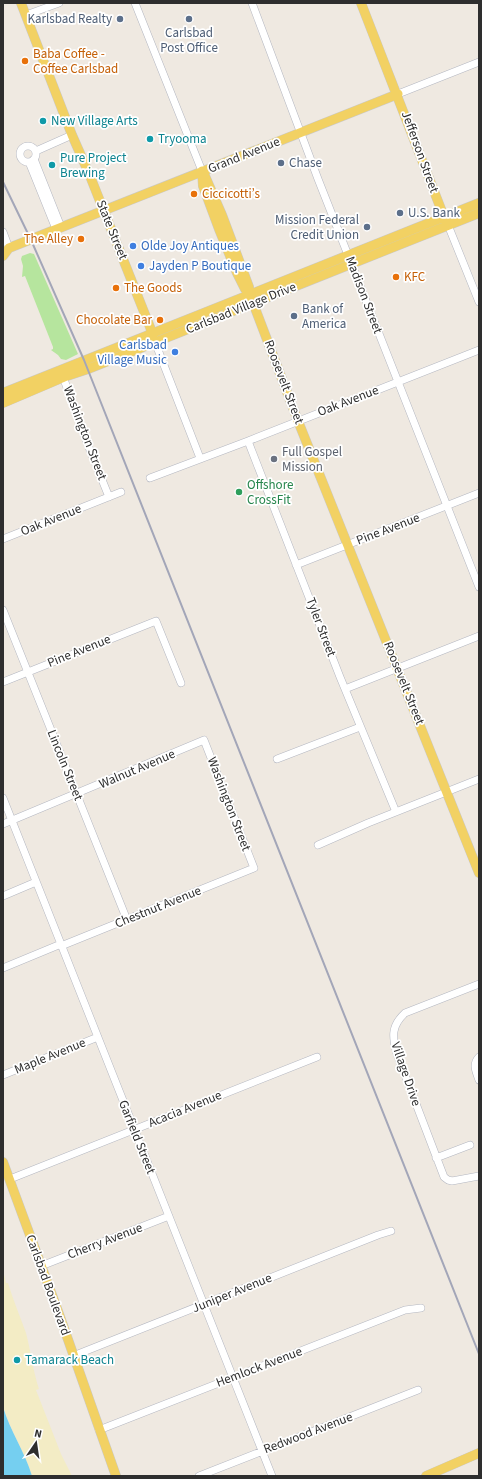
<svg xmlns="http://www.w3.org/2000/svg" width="482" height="1479" font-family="'Source Sans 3',sans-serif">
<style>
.green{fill:#b6e59e}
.sand{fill:#f3ecc5}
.water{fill:#75cff0}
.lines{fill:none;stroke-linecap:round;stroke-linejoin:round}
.minor-casing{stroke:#b4b7c1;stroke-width:8}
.major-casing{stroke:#c9c9c9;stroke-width:10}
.minor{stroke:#fff;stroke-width:7}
.major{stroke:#f2d163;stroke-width:9}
.rail{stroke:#a3a6b8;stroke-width:2}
.service-dot{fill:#5c6f8a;stroke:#fff;stroke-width:1.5}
.food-dot{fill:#e8710a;stroke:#fff;stroke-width:1.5}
.culture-dot{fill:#0f9aa8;stroke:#fff;stroke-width:1.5}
.shop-dot{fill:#3f7fe0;stroke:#fff;stroke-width:1.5}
.worship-dot{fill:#6b7280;stroke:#fff;stroke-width:1.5}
.leisure-dot{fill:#2e9e5b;stroke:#fff;stroke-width:1.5}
.labels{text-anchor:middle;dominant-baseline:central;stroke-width:3.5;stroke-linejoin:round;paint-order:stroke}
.service-label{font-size:13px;fill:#4e5e75;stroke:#fff;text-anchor:start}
.food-label{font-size:13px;fill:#c56008;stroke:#fff;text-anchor:start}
.culture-label{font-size:13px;fill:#0d838f;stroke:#fff;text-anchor:start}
.street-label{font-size:13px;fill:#2e2e2e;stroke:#fff}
.shop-label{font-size:13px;fill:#366cbe;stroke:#fff;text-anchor:start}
.worship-label{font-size:13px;fill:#5b616d;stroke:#fff;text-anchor:start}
.leisure-label{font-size:13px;fill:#27864d;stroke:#fff;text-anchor:start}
</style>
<rect width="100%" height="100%" fill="#efe9e1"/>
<path class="green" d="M 30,253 L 34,254 L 78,354 L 66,360 L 61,359 L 58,355 L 51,350 L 53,349 L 53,347 L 25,276 L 22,277 L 23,266 L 21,259 L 22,256 Z"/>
<path class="sand" d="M 3,1270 L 6,1283 L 8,1283 C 13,1300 20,1316 26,1333 C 31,1352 33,1371 39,1389 L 36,1390 L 61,1454 L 72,1476 L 32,1476 C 25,1452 10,1431 3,1406 Z"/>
<path class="water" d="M 3,1407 C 10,1431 25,1452 32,1476 L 3,1476 Z"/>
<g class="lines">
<g class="minor-casing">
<path id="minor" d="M 135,3 L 202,171
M 252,3 L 318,179 L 479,587
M 26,15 L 59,3
M 398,94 L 479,62
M20 154a8 8 0 1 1 16 0a8 8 0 1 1-16 0Z
M 36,151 L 72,135
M 34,159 L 61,227
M 29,162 L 56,229
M 448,225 L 479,302
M 3,232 L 9,248
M 155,342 L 200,458
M 62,374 L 86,440 L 109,497
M 248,441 L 340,677 L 396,812
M 150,478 L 248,441 L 479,350
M 3,539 L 121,492
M 296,565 L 479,493
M 3,610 L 127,920
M 3,682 L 156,621 L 181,683
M 345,689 L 479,636
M 277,759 L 360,727
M 3,798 L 272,1476
M 3,824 L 204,740 L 254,868 L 61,946
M 318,845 L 368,823 L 479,779
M 3,896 L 36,882
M 3,968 L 61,944
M 479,984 L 405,1013 C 391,1026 392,1037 397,1054 L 444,1177 L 448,1180 L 452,1181 L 479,1176
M 479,1057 C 472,1064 476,1072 479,1080
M 3,1075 L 98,1037
M 436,1158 L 470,1145
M 10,1179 L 317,1057
M 41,1266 L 169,1216
M 73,1356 L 378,1235 L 391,1231
M 99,1430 L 405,1310 L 421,1308
M 199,1476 L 418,1390"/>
</g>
<g class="major-casing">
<path id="major" d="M 21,3 L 72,135 L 90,176 L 150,327 L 153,338
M 361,3 C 390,76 418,149 446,222
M 202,171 L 203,186 L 219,229 L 237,273 L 245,289 L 249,294 L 255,308 L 298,421 L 479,873
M 205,176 L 222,215 L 249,287
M 3,256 L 9,248 L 398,94
M 3,393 L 479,203
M 3,403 L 64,377 L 88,369 L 479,213
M 3,1162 L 59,1314 L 116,1476
M 426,1476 L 479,1453"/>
</g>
<use href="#minor" class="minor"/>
<use href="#major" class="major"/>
<path class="rail" d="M 3,182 L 31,240 L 84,360 L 479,1354"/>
</g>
<g class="service-dot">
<circle cx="120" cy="19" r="4"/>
<circle cx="189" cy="19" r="4"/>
<circle cx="281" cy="163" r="4"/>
<circle cx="400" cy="213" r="4"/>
<circle cx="367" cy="227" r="4"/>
<circle cx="294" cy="316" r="4"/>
</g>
<g class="food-dot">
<circle cx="25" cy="61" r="4"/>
<circle cx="194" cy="194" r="4"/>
<circle cx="81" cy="239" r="4"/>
<circle cx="396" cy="277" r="4"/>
<circle cx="116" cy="288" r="4"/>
<circle cx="160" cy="320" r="4"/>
</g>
<g class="culture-dot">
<circle cx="43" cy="121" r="4"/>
<circle cx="150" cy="139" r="4"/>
<circle cx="52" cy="165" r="4"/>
<circle cx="17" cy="1360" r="4"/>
</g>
<g class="shop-dot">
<circle cx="133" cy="246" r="4"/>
<circle cx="141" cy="266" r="4"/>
<circle cx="175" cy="352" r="4"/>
</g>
<circle class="worship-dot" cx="274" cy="459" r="4"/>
<circle class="leisure-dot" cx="239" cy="492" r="4"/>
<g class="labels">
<g class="service-label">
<text x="112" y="19" text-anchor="end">Karlsbad Realty</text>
<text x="189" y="33" text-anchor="middle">Carlsbad<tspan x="189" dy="15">Post Office</tspan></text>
<text x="289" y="163">Chase</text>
<text x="408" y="213">U.S. Bank</text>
<text x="359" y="220" text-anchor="end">Mission Federal<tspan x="359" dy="15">Credit Union</tspan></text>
<text x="302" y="309">Bank of<tspan x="302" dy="15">America</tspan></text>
</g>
<g class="food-label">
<text x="33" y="54">Baba Coffee -<tspan x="33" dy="15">Coffee Carlsbad</tspan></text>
<text x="202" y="194">Ciccicotti’s</text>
<text x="73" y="239" text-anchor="end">The Alley</text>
<text x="404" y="277">KFC</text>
<text x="124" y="288">The Goods</text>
<text x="152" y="320" text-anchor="end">Chocolate Bar</text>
</g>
<g class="culture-label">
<text x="51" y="121">New Village Arts</text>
<text x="158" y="139">Tryooma</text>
<text x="60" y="158">Pure Project<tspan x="60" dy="15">Brewing</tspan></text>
<text x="25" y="1360">Tamarack Beach</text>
</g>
<g class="street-label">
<text transform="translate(420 152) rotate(70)">Jefferson Street</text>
<text transform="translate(244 155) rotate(-22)">Grand Avenue</text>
<text transform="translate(112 230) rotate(68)">State Street</text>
<text transform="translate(364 295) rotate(69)">Madison Street</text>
<text transform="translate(241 308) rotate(-22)">Carlsbad Village Drive</text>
<text transform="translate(284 382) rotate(69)">Roosevelt Street</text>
<text transform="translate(348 401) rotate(-21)">Oak Avenue</text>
<text transform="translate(85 433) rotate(69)">Washington Street</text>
<text transform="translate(51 520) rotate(-22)">Oak Avenue</text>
<text transform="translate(388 529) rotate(-21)">Pine Avenue</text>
<text transform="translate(321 627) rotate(69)">Tyler Street</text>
<text transform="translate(79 651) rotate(-22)">Pine Avenue</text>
<text transform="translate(404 683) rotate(68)">Roosevelt Street</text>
<text transform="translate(65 765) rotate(68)">Lincoln Street</text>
<text transform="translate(137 769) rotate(-23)">Walnut Avenue</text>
<text transform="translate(229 804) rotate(69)">Washington Street</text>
<text transform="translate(158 907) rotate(-22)">Chestnut Avenue</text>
<text transform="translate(50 1056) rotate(-22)">Maple Avenue</text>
<text transform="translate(406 1074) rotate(71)">Village Drive</text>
<text transform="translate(185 1109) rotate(-22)">Acacia Avenue</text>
<text transform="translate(137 1137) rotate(68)">Garfield Street</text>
<text transform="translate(105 1241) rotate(-21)">Cherry Avenue</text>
<text transform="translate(48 1285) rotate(70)">Carlsbad Boulevard</text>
<text transform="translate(232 1293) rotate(-22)">Juniper Avenue</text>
<text transform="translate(259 1367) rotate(-21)">Hemlock Avenue</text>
<text transform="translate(308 1433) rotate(-21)">Redwood Avenue</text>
</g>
<g class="shop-label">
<text x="141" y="246">Olde Joy Antiques</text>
<text x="149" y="266">Jayden P Boutique</text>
<text x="167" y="345" text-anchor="end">Carlsbad<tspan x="167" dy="15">Village Music</tspan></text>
</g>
<g class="worship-label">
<text x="282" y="452">Full Gospel<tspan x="282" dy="15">Mission</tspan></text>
</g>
<g class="leisure-label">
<text x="247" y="485">Offshore<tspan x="247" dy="15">CrossFit</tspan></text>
</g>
</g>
<rect width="482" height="1479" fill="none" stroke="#2e2e2e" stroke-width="8"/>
<g transform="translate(36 1443) rotate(13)" stroke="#ffffff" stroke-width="3" paint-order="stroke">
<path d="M0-3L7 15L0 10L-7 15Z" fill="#2e2e2e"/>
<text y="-6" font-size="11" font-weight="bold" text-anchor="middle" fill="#2e2e2e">N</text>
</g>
</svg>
